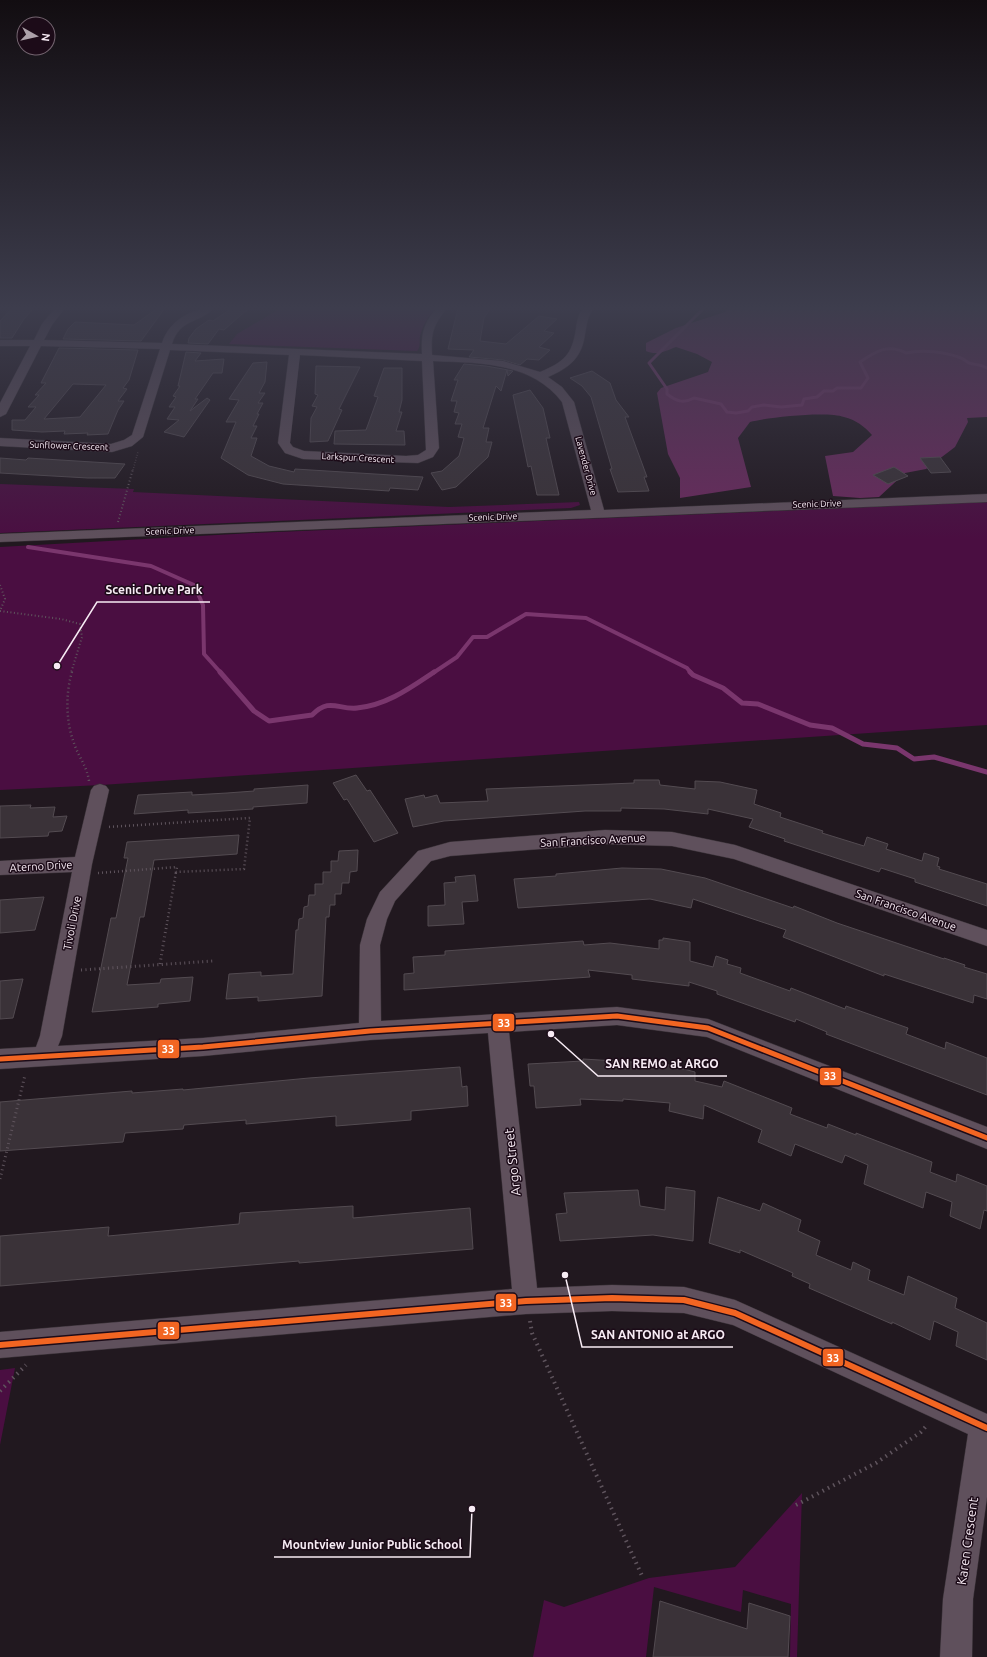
<svg xmlns="http://www.w3.org/2000/svg" width="987" height="1657" font-family="Ubuntu,sans-serif">
<style>
.green{fill:#4a0e41}
.forest{fill:#6b2a5e}
.lines{fill:none;stroke-linecap:round;stroke-linejoin:round}
.stream-far2{stroke:#7a366d;stroke-width:3}
.stream-far1{stroke:#7a366d;stroke-width:4}
.stream{stroke:#7a366d;stroke-width:5}
.building{fill:#3a3238;stroke:#534b51;fill-rule:evenodd}
.minor-casing{stroke:#3a3238;stroke-width:1}
.path-far4{stroke:#5f545d;stroke-width:1.5;stroke-dasharray:0.5 2;stroke-linecap:butt}
.path-far3{stroke:#5f545d;stroke-width:2;stroke-dasharray:1 2.5;stroke-linecap:butt}
.path-far2{stroke:#5f545d;stroke-width:2.5;stroke-dasharray:1 3;stroke-linecap:butt}
.path-far1{stroke:#5f545d;stroke-width:3;stroke-dasharray:1 3.5;stroke-linecap:butt}
.path{stroke:#5f545d;stroke-width:4;stroke-dasharray:1.5 4.5;stroke-linecap:butt}
.minor{fill:#5f505c;fill-rule:evenodd}
.bus-1-far1-casing{stroke:#1c0b18;stroke-width:8}
.bus-1-casing{stroke:#1c0b18;stroke-width:9}
.bus-1-far1{stroke:#f26522;stroke-width:5}
.bus-1{stroke:#f26522;stroke-width:6}
.labels{text-anchor:middle;dominant-baseline:central;stroke-width:3;stroke-linejoin:round;paint-order:stroke}
.far-street-label{font-size:9px;fill:#f7ebf4;stroke:#1c0b18}
.street-label{font-size:11px;fill:#f7ebf4;stroke:#1c0b18}
.near-street-label{font-size:13px;fill:#f7ebf4;stroke:#1c0b18}
.leader{fill:none;stroke:#f7ebf4;stroke-width:1.5}
.callout-dot{fill:#f7ebf4;stroke:#1c0b18;stroke-width:1.5}
.callout-label{font-size:12px;text-anchor:middle;font-weight:bold;fill:#f7ebf4;stroke:#1c0b18;stroke-width:3;stroke-linejoin:round;paint-order:stroke}
.line-badge{stroke:#1c0b18;stroke-width:1.5}
.badge-label{font-size:11px;text-anchor:middle;font-weight:bold;fill:#fff}
</style>
<rect width="100%" height="100%" fill="#21181f"/>
<path class="green" d="M 281,308 L 436,308 C 428,316 423,325 420,336 C 419,341 421,347 417,351 L 229,344 L 237,334 Z
M 0,484 L 134,489 L 133,492 L 449,507 L 579,502 L 580,505 L 571,508 L 0,533 Z
M 987,502 L 987,725 L 101,785 L 0,790 L 0,547 L 253,533 Z
M 15,1368 L 0,1445 L 0,1370 Z
M 802,1493 L 797,1657 L 790,1657 L 791,1604 L 743,1590 L 741,1612 L 654,1587 L 646,1657 L 533,1657 L 544,1600 L 564,1607 L 649,1578 L 735,1567 Z"/>
<path class="forest" d="M 729,308 L 987,308 L 987,417 L 967,418 L 968,422 L 955,447 L 926,469 L 905,473 L 879,497 L 860,498 L 833,496 L 825,456 L 853,452 L 872,435 C 864,426 856,420 844,417 C 827,411 769,417 750,422 L 738,438 L 751,487 L 680,498 L 680,478 L 668,454 L 657,393 L 661,388 L 708,372 L 712,362 L 697,354 L 676,347 C 665,351 657,356 646,351 L 646,343 L 676,328 L 725,312 Z"/>
<g class="lines">
<path class="stream-far2" d="M 704,308 L 649,363 L 667,389 L 667,394 C 676,401 683,404 694,398 L 721,404 L 727,412 L 736,413 L 748,411 L 752,407 L 764,405 L 781,407 L 802,405 L 804,399 L 817,397 L 824,391 L 833,391 L 837,388 L 861,388 L 868,378 L 860,362 C 875,352 888,343 906,353 C 922,349 946,352 961,358 C 964,359 967,362 969,363 C 976,365 980,364 987,368"/>
<path class="stream-far1" d="M 28,547 L 151,566 L 194,585 L 203,605 L 204,654 L 221,673
M 433,673 L 457,657 L 473,637 L 487,637 L 526,614 L 586,618 L 687,668 L 691,673"/>
<path class="stream" d="M 220,672 L 254,711 L 269,721 L 312,715 C 330,697 338,710 357,708 C 387,705 410,688 434,672
M 690,672 L 693,675 L 723,688 L 742,703 L 758,704 L 810,725 L 832,728 L 863,744 L 897,748 L 914,759 L 934,757 L 987,772"/>
</g>
<path class="building" d="M 12,308 L 34,308 L 24,319 L 12,338 L 0,338 L 0,321 Z
M 158,308 L 165,308 L 141,341 L 63,339 L 68,329 L 75,322 L 134,325 Z
M 232,308 L 249,308 L 224,330 L 219,329 L 208,344 L 188,343 L 189,338 L 196,329 L 209,320 L 213,321 Z
M 458,308 L 491,308 L 484,318 L 480,341 L 506,344 L 539,316 L 557,319 L 544,331 L 554,333 L 539,347 L 550,350 L 539,360 L 527,359 L 520,365 L 503,360 L 469,357 L 474,350 L 448,349 Z
M 59,348 L 138,350 L 129,380 L 123,388 L 127,389 L 118,401 L 124,401 L 118,410 L 108,434 L 87,435 L 88,433 L 64,434 L 65,431 L 42,432 L 12,430 L 12,420 L 25,420 L 36,407 L 28,407 L 39,395 L 35,395 L 46,383 L 41,383 ZM 73,384 L 106,385 L 80,417 L 44,419 Z
M 186,352 L 201,353 L 195,361 L 224,359 L 222,373 L 213,373 L 195,399 L 198,399 L 190,411 L 207,398 L 210,400 L 184,437 L 164,432 L 179,420 L 167,419 L 175,407 L 169,407 L 176,397 L 173,396 L 180,386 L 178,386 Z
M 267,362 L 265,382 L 259,393 L 265,393 L 258,403 L 263,403 L 257,414 L 259,414 L 253,426 L 257,426 L 251,438 L 257,438 L 251,456 L 269,466 L 294,472 L 295,469 L 423,477 L 418,490 L 390,488 L 389,491 L 283,484 L 248,475 L 221,458 L 236,422 L 226,422 L 239,400 L 229,399 L 253,363 Z
M 464,364 L 486,366 L 503,369 L 513,371 L 508,376 L 507,370 L 501,391 L 496,386 L 483,428 L 489,428 L 486,442 L 492,442 L 488,457 L 456,487 L 442,490 L 431,473 L 442,471 L 459,456 L 464,438 L 458,437 L 462,424 L 455,424 L 459,413 L 454,412 L 457,401 L 451,401 L 458,380 L 454,380 Z
M 316,366 L 360,367 L 339,409 L 342,410 L 328,441 L 310,442 L 311,418 L 317,407 L 312,406 L 318,395 L 315,394 Z
M 384,368 L 402,368 L 402,400 L 399,412 L 402,412 L 396,431 L 404,431 L 405,445 L 334,444 L 335,431 L 366,430 L 378,397 L 374,396 Z
M 592,371 L 610,383 L 616,400 L 629,417 L 625,417 L 647,477 L 644,477 L 649,491 L 618,492 L 610,469 L 612,469 L 591,397 L 582,386 L 570,378 Z
M 530,390 L 543,408 L 550,438 L 546,438 L 559,495 L 537,495 L 531,466 L 528,467 L 513,395 Z
M 940,457 L 951,472 L 931,473 L 920,458 Z
M 0,458 L 26,460 L 28,458 L 125,464 L 115,478 L 88,478 L 0,473 Z
M 894,467 L 908,476 L 888,484 L 873,475 Z
M 356,775 L 367,791 L 370,790 L 398,833 L 374,842 L 347,799 L 344,800 L 333,783 Z
M 634,780 L 659,780 L 660,785 L 695,789 L 695,781 L 720,782 L 757,790 L 754,804 L 781,813 L 780,817 L 823,831 L 822,833 L 864,846 L 867,837 L 888,844 L 886,849 L 922,861 L 924,853 L 939,858 L 937,866 L 940,867 L 939,869 L 987,884 L 987,906 L 915,882 L 915,879 L 881,868 L 879,872 L 784,841 L 785,839 L 749,827 L 753,819 L 708,809 L 708,814 L 664,809 L 621,808 L 621,811 L 585,811 L 444,821 L 413,827 L 405,799 L 424,795 L 425,798 L 437,795 L 440,803 L 488,801 L 486,789 L 634,783 Z
M 308,785 L 307,803 L 253,807 L 253,809 L 223,811 L 188,813 L 188,810 L 134,814 L 138,795 L 192,792 L 192,795 L 227,793 L 254,791 L 254,789 Z
M 31,805 L 30,808 L 55,807 L 53,817 L 67,816 L 62,831 L 49,832 L 48,836 L 0,838 L 0,806 Z
M 239,835 L 237,854 L 154,860 L 144,917 L 140,917 L 127,985 L 160,983 L 161,979 L 193,977 L 190,1001 L 158,1004 L 158,1007 L 92,1012 L 111,918 L 116,918 L 128,858 L 124,858 L 127,842 Z
M 358,850 L 357,871 L 350,872 L 349,883 L 342,883 L 341,894 L 335,894 L 335,905 L 330,905 L 329,917 L 326,917 L 322,996 L 258,1001 L 258,997 L 226,999 L 229,974 L 261,972 L 261,976 L 293,974 L 296,930 L 298,930 L 299,919 L 303,918 L 304,907 L 308,906 L 309,895 L 315,895 L 315,884 L 323,884 L 323,872 L 331,872 L 331,861 L 338,861 L 339,851 Z
M 622,868 L 661,869 L 705,878 L 793,908 L 794,906 L 837,923 L 944,959 L 944,958 L 965,965 L 964,967 L 987,974 L 987,999 L 974,995 L 973,1003 L 884,974 L 884,976 L 783,937 L 786,930 L 693,899 L 691,908 L 650,899 L 518,908 L 514,879 L 556,876 L 556,874 Z
M 475,875 L 478,901 L 462,902 L 464,924 L 428,926 L 428,906 L 445,905 L 444,883 L 456,882 L 455,877 Z
M 44,897 L 35,930 L 0,933 L 0,900 Z
M 663,938 L 690,942 L 690,961 L 713,967 L 716,956 L 728,960 L 727,964 L 741,968 L 740,973 L 790,991 L 791,988 L 845,1009 L 846,1006 L 908,1028 L 906,1034 L 945,1049 L 946,1042 L 987,1058 L 987,1095 L 826,1034 L 827,1032 L 796,1019 L 795,1022 L 717,994 L 717,991 L 689,982 L 689,986 L 632,979 L 632,975 L 588,970 L 590,977 L 404,990 L 404,974 L 414,973 L 413,957 L 445,955 L 445,951 L 583,941 L 584,945 L 610,943 L 659,949 L 659,940 L 663,940 Z
M 23,979 L 13,1018 L 0,1019 L 0,981 Z
M 583,1059 L 665,1064 L 695,1072 L 695,1081 L 722,1087 L 724,1081 L 792,1108 L 790,1114 L 827,1128 L 828,1124 L 856,1135 L 856,1133 L 932,1162 L 930,1172 L 956,1182 L 957,1174 L 987,1186 L 987,1211 L 984,1210 L 980,1229 L 950,1216 L 952,1202 L 926,1192 L 923,1208 L 864,1184 L 868,1165 L 845,1155 L 842,1163 L 795,1144 L 791,1156 L 758,1142 L 762,1130 L 704,1105 L 703,1119 L 669,1111 L 670,1103 L 623,1099 L 623,1101 L 580,1099 L 581,1105 L 536,1108 L 534,1086 L 530,1086 L 528,1064 L 583,1061 Z
M 460,1067 L 462,1087 L 467,1086 L 468,1106 L 411,1111 L 411,1120 L 336,1126 L 336,1116 L 246,1124 L 246,1120 L 184,1125 L 183,1129 L 125,1133 L 123,1142 L 0,1151 L 0,1102 L 132,1091 L 132,1093 L 183,1089 L 183,1090 L 309,1078 Z
M 666,1187 L 695,1191 L 693,1241 L 653,1235 L 560,1241 L 556,1214 L 567,1213 L 564,1193 L 638,1190 L 640,1206 L 665,1210 Z
M 718,1197 L 760,1211 L 763,1203 L 801,1220 L 798,1231 L 820,1241 L 816,1255 L 851,1270 L 853,1262 L 870,1270 L 868,1280 L 904,1295 L 908,1276 L 957,1298 L 955,1308 L 987,1323 L 987,1360 L 956,1346 L 958,1332 L 934,1321 L 930,1340 L 892,1322 L 892,1324 L 809,1288 L 810,1284 L 792,1276 L 793,1273 L 740,1250 L 740,1253 L 709,1243 Z
M 353,1206 L 353,1218 L 470,1208 L 473,1249 L 299,1263 L 299,1261 L 0,1286 L 0,1236 L 109,1227 L 108,1236 L 239,1224 L 240,1213 Z
M 660,1601 L 747,1629 L 749,1603 L 790,1616 L 788,1657 L 653,1657 Z"/>
<g class="lines">
<g class="minor-casing">
<path id="minor" d="M 55,308 L 65,308 L 52,325 L 44,340 L 162,343 C 169,321 191,308 214,308 C 199,324 180,318 172,344 L 422,354 C 421,335 423,323 437,308 L 447,308 C 433,326 431,332 432,355 L 503,361 L 540,372 C 564,362 572,355 576,329 C 577,321 578,315 583,308 L 594,308 C 587,317 587,324 585,334 C 582,358 569,368 548,377 L 562,387 L 574,402 L 604,510 L 987,494 L 987,502 L 0,542 L 0,534 L 591,510 L 562,402 C 531,362 480,363 433,361 L 439,448 L 433,457 L 418,463 L 303,459 L 285,453 L 278,443 L 289,355 L 170,350 L 143,437 L 132,446 L 112,452 L 0,446 L 0,438 L 111,444 L 124,440 L 132,435 L 160,349 L 41,346 L 6,414 L 0,417 L 0,403 L 30,346 L 0,346 L 0,340 L 34,340 L 42,324 ZM 300,355 L 422,361 L 426,450 L 418,455 L 406,456 L 304,451 L 293,447 L 290,443 Z
M 100,784 L 106,786 L 109,790 L 92,864 L 62,1036 L 58,1046 L 203,1038 L 359,1023 L 360,945 L 367,919 L 380,892 L 418,851 L 450,842 L 605,830 L 672,832 L 735,845 L 987,930 L 987,946 L 734,859 L 672,846 L 605,844 L 450,856 L 431,861 L 395,901 L 387,919 L 380,945 L 381,1021 L 617,1007 L 708,1019 L 987,1127 L 987,1149 L 707,1037 L 617,1025 L 509,1032 L 537,1288 L 612,1285 L 684,1287 L 735,1300 L 987,1414 L 987,1497 L 973,1599 L 972,1657 L 940,1657 L 943,1599 L 968,1434 L 733,1325 L 684,1313 L 612,1311 L 526,1314 L 0,1358 L 0,1332 L 512,1289 L 488,1033 L 370,1040 L 203,1056 L 0,1069 L 0,1049 L 36,1047 L 40,1036 L 72,872 L 0,875 L 0,861 L 75,857 L 91,790 L 94,786 Z"/>
</g>
<path class="path-far4" d="M 978,308 L 987,312
M 133,470 L 138,452"/>
<path class="path-far3" d="M 118,522 L 133,469
M 0,585 L 5,599 L 0,611
M 0,611 L 61,619 L 80,624 L 82,637 L 71,673"/>
<path class="path-far2" d="M 72,672 C 65,695 66,724 75,746 C 80,759 87,767 89,781
M 98,873 L 177,867 L 176,872 L 244,869 L 250,818 L 108,827
M 166,929 L 176,872"/>
<path class="path-far1" d="M 160,964 L 166,928
M 81,970 L 213,961
M 0,1179 L 25,1075"/>
<path class="path" d="M 530,1321 L 532,1333 L 643,1578
M 0,1391 L 26,1365
M 796,1505 L 876,1463 L 921,1432 L 928,1424"/>
<use href="#minor" class="minor"/>
<g class="bus-1-far1-casing">
<path id="bus-1-far1" d="M 0,1059 L 203,1047 L 370,1031 L 617,1016 L 708,1028 L 987,1138"/>
</g>
<g class="bus-1-casing">
<path id="bus-1" d="M 0,1345 L 526,1301 L 612,1298 L 684,1300 L 735,1313 L 987,1428"/>
</g>
<use href="#bus-1-far1" class="bus-1-far1"/>
<use href="#bus-1" class="bus-1"/>
</g>
<linearGradient id="sky" x2="0" y2="1"><stop stop-color="#120d11"/><stop offset="0.57" stop-color="#3d3d4d"/><stop offset="1" stop-color="#3d3d4d" stop-opacity="0"/></linearGradient>
<rect width="987" height="540" fill="url(#sky)"/>
<g class="labels">
<g class="far-street-label">
<text transform="translate(69 446) rotate(2)">Sunflower Crescent</text>
<text transform="translate(358 458) rotate(3)">Larkspur Crescent</text>
<text transform="translate(586 466) rotate(75)">Lavender Drive</text>
<text transform="translate(817 504) rotate(-2)">Scenic Drive</text>
<text transform="translate(493 517) rotate(-2)">Scenic Drive</text>
<text transform="translate(170 531) rotate(-2)">Scenic Drive</text>
</g>
<g class="street-label">
<text transform="translate(593 840) rotate(-3)">San Francisco Avenue</text>
<text transform="translate(41 866) rotate(-3)">Aterno Drive</text>
<text transform="translate(906 910) rotate(19)">San Francisco Avenue</text>
<text transform="translate(72 923) rotate(-79)">Tivoli Drive</text>
</g>
<g class="near-street-label">
<text transform="translate(512 1162) rotate(-96)">Argo Street</text>
<text transform="translate(967 1541) rotate(-82)">Karen Crescent</text>
</g>
</g>
<path class="leader" d="M57 666L97 602H210M551 1034L598 1076H727M565 1275L582 1347H733M472 1509L470 1557H274"/>
<g class="callout-dot">
<circle cx="57" cy="666" r="4"/>
<circle cx="551" cy="1034" r="4"/>
<circle cx="565" cy="1275" r="4"/>
<circle cx="472" cy="1509" r="4"/>
</g>
<g class="callout-label">
<text x="154" y="594">Scenic Drive Park</text>
<text x="662" y="1068">SAN REMO at ARGO</text>
<text x="658" y="1339">SAN ANTONIO at ARGO</text>
<text x="372" y="1549">Mountview Junior Public School</text>
</g>
<g class="line-badge">
<rect x="492" y="1013" width="23" height="19" rx="4" fill="#f26522"/>
<rect x="157" y="1039" width="23" height="20" rx="4" fill="#f26522"/>
<rect x="819" y="1067" width="23" height="19" rx="4" fill="#f26522"/>
<rect x="495" y="1293" width="22" height="19" rx="4" fill="#f26522"/>
<rect x="157" y="1321" width="23" height="19" rx="4" fill="#f26522"/>
<rect x="822" y="1348" width="22" height="19" rx="4" fill="#f26522"/>
</g>
<g class="badge-label">
<text x="504" y="1027">33</text>
<text x="168" y="1053">33</text>
<text x="830" y="1080">33</text>
<text x="506" y="1307">33</text>
<text x="169" y="1335">33</text>
<text x="833" y="1362">33</text>
</g>
<g transform="translate(36 36) rotate(98)"><circle r="19" fill="#1c0b18" stroke="#746570"/>
<path d="M0-3L7 15L0 10L-7 15Z" fill="#aca1a9"/>
<text y="-6" font-size="11" font-weight="bold" text-anchor="middle" fill="#f7ebf4">N</text>
</g>
</svg>
